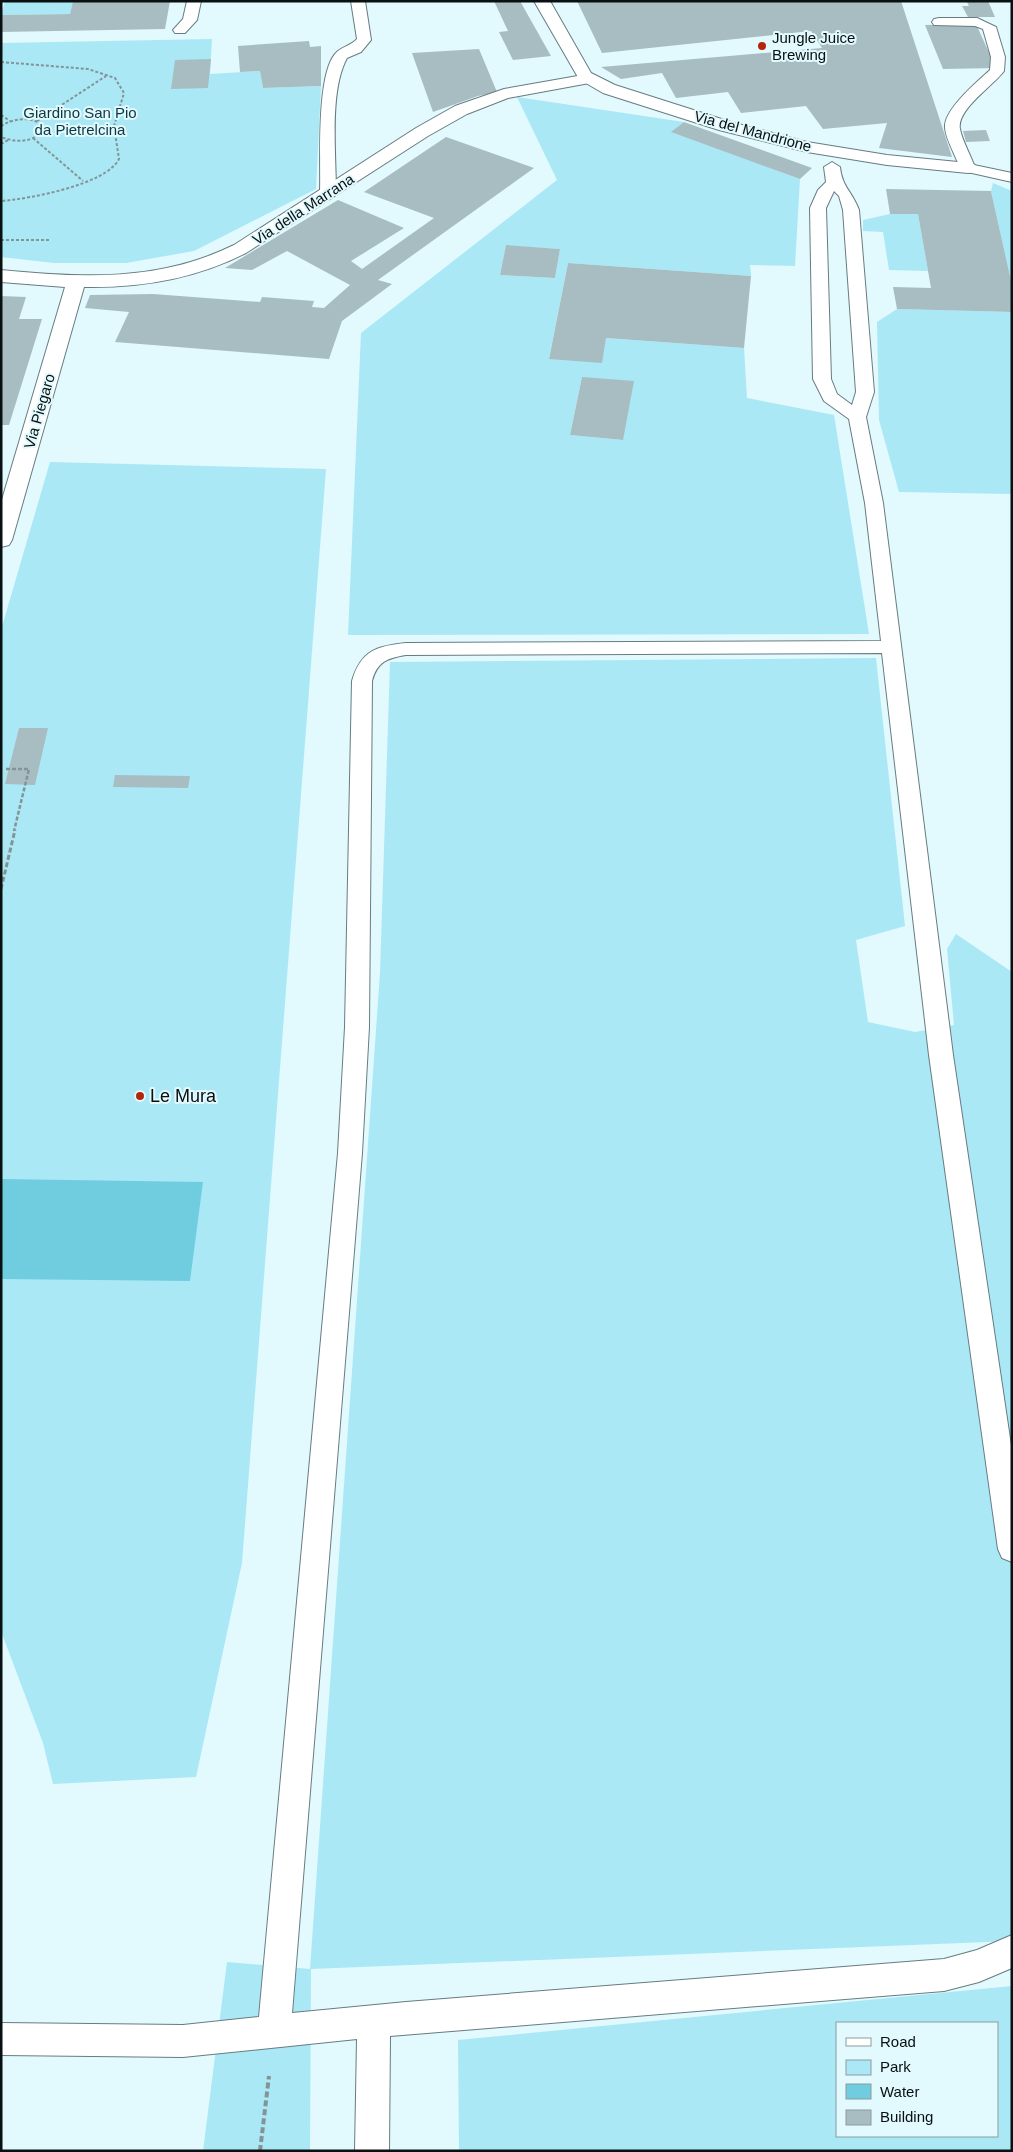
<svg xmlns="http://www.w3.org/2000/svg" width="1013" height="2152" font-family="Arial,sans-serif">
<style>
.green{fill:#aae8f6;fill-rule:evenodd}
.water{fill:#70cde0}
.building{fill:#a7bdc2}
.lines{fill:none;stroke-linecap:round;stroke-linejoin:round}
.lane-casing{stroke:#677c80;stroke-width:2}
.street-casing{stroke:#677c80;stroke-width:2}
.secondary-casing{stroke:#677c80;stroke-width:2}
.path-far3{stroke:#839497;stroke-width:2;stroke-dasharray:3 2;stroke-linecap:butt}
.path-far2{stroke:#839497;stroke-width:2.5;stroke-dasharray:4 2;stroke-linecap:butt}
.path-far1{stroke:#839497;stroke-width:3;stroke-dasharray:5 2.5;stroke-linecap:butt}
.path{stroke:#839497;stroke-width:4;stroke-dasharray:6 3;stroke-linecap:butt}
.lane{fill:#fff;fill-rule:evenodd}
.street{fill:#fff;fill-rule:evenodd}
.secondary{fill:#fff;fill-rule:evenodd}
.poi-dot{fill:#b32609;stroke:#e2f9fe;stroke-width:2}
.labels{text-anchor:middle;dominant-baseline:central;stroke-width:4;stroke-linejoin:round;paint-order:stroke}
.far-poi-label{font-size:15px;fill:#081011;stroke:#e2f9fe;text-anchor:start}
.far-park-label{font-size:15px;fill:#0b3840;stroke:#e2f9fe}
.far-street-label{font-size:15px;fill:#081011;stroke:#e2f9fe}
.poi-label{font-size:18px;fill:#081011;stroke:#e2f9fe;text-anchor:start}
</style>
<rect width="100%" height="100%" fill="#e2f9fe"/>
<path class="green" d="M 5,1 L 73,1 L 70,14 L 1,15 Z
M 212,39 L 210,74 L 260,71 L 263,88 L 321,86 L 316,189 L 194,251 L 126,263 L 54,263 L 1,257 L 1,43 Z
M 517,97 L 684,122 L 672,132 L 800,179 L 795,266 L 750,265 L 751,276 L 568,263 L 549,358 L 606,338 L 744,348 L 747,398 L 834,415 L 869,634 L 348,635 L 361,333 L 557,180 ZM 506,246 L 560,249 L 555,278 L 500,275 ZM 582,377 L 623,440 L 570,435 Z
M 993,183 L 1012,191 L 1012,285 L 991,191 Z
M 890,214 L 918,214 L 928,271 L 889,270 L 883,232 L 863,231 L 863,220 Z
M 897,309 L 1012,312 L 1012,494 L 899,492 L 879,420 L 877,322 Z
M 50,462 L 326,469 L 242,1563 L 196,1777 L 53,1784 L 43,1743 L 1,1631 L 1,630 Z
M 876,658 L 905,926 L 856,940 L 868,1022 L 915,1032 L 954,1025 L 947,949 L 956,934 L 1012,972 L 1012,1941 L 311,1969 L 310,2151 L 203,2151 L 227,1962 L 310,1969 L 380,973 L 390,662 Z
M 1012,1986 L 1012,2151 L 459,2151 L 458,2040 ZM 837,2023 L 997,2023 L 997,2136 L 837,2136 Z"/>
<path class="water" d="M 1,1179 L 203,1182 L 190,1281 L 1,1279 Z"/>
<path class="building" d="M 73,1 L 170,1 L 165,29 L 1,32 L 1,15 L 70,14 Z
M 494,1 L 520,1 L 551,56 L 513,60 L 499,32 L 508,31 Z
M 577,1 L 901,1 L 952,157 L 879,148 L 887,123 L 823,129 L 806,106 L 741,113 L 728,92 L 676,98 L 662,73 L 621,79 L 601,67 L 822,48 L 811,31 L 602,53 Z
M 988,1 L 995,17 L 968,17 L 962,6 L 969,6 L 967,2 Z
M 976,24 L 996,68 L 943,69 L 925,25 Z
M 309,41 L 310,47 L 321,46 L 321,86 L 263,88 L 260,71 L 240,72 L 238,46 Z
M 479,49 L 497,92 L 478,96 L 433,112 L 412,53 Z
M 211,59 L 208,88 L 171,89 L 175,60 Z
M 684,122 L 812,168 L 800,179 L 671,132 Z
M 986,130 L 990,141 L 966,142 L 963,131 Z
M 446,137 L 534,168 L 378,280 L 392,284 L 342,321 L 329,359 L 115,342 L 129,312 L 85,308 L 90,295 L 153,294 L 260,302 L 262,297 L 314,301 L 312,307 L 324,308 L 350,285 L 287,251 L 252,270 L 225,268 L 338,200 L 404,228 L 351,261 L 362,269 L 434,218 L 364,192 Z
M 886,189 L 991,191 L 1012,285 L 1012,312 L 897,309 L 893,287 L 931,288 L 918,214 L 890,214 Z
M 506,245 L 560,249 L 555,278 L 500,275 Z
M 568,263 L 751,276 L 744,348 L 606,338 L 602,363 L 549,359 Z
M 1,296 L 26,297 L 19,319 L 42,319 L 9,425 L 1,425 Z
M 582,377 L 634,381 L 623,440 L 570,435 Z
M 19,728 L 48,728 L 35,785 L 5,784 Z
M 115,775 L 190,776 L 188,788 L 113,787 Z"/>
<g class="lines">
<g class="lane-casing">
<path id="lane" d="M 187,1 L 201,1 L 197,20 L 185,33 L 175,33 L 173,30 L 183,19 Z
M 351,1 L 365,1 L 371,40 L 361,52 L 347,58 C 329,91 336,154 336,192 L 328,197 L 320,192 C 321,161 316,77 335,54 C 340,47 351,46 357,39 Z
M 939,18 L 977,18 L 996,27 L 1005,57 L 1004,71 C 994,85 956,110 960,129 C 962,140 970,154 974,165 L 1012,173 L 1012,182 L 963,171 L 960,168 C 956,156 946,140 945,128 C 943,110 978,81 990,70 L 991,57 L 983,29 L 975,26 L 934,25 L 932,22 L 934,19 Z
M 832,162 L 840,167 C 842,187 852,191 859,210 L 874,392 L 866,417 L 883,503 L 953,1055 L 1012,1452 L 1012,1562 L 1002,1558 L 998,1549 L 929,1055 L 882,653 L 406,655 C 387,658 377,662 372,681 L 369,1027 L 362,1153 L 292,2013 L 406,2002 L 944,1959 L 977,1950 L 1012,1935 L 1012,1968 L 979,1982 L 944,1991 L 390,2036 L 389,2151 L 355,2151 L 357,2039 L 183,2057 L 1,2055 L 1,2023 L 183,2025 L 259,2017 L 338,1153 L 345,1027 L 352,681 C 361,650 377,646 406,643 L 881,641 L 865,503 L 849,419 L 824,401 L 813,379 L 810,208 L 818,190 L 826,182 L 824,167 ZM 834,191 L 839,196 L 843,210 L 856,392 L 852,405 L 837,394 L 831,379 L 826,208 Z"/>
</g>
<g class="street-casing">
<path id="street" d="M 589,74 L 595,76 L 597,79 L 595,82 L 508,98 L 467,114 L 428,136 L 246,253 C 195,279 141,288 84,287 L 12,540 L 9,545 L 1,547 L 1,503 L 65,287 L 1,282 L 1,270 C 82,278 159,282 234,245 L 416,128 L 455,106 L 504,89 Z"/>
</g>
<g class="secondary-casing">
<path id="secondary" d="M 534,1 L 550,1 L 591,73 L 615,85 L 731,122 L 807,142 L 887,155 L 968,163 L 974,164 L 977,168 L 974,172 L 968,173 L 887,165 L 807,152 L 719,130 L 603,93 L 579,79 Z"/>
</g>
<path class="path-far3" d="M 1,62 L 88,69 L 115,78 L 124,93 L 114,126 L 119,159 C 106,185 28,199 1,201
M 1,115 L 10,121
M 37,121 L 106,76
M 1,126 C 14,118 34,115 44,128 C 35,143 16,143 1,137
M 33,138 L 83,181
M 1,144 L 8,140
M 1,240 L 51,240"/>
<path class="path-far2" d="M 6,769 L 29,769 L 14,831"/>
<path class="path-far1" d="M 1,889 L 15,830"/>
<path class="path" d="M 260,2151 L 269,2076"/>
<use href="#lane" class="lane"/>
<use href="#street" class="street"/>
<use href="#secondary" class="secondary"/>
</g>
<g class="poi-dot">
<circle cx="762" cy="46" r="5"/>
<circle cx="140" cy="1096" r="5"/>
</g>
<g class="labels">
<g class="far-poi-label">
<text x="772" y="37">Jungle Juice<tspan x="772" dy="17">Brewing</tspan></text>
</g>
<g class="far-park-label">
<text x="80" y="112">Giardino San Pio<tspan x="80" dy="17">da Pietrelcina</tspan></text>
</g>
<g class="far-street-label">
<text transform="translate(753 131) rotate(15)">Via del Mandrione</text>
<text transform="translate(303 209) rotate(-33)">Via della Marrana</text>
<text transform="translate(39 411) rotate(-74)">Via Piegaro</text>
</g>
<g class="poi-label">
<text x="150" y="1096">Le Mura</text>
</g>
</g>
<rect width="1013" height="2152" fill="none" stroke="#081011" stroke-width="5"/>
<rect x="836" y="2022" width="162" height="115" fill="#e2f9fe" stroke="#8b9c9f"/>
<rect x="846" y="2038" width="25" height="8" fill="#ffffff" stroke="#8b9c9f"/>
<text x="880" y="2047" font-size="15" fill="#081011">Road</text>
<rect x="846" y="2060" width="25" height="15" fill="#aae8f6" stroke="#8b9c9f"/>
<text x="880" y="2072" font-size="15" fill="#081011">Park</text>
<rect x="846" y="2084" width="25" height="15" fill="#70cde0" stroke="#8b9c9f"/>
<text x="880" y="2097" font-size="15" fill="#081011">Water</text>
<rect x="846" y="2110" width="25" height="15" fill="#a7bdc2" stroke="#8b9c9f"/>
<text x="880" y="2122" font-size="15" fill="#081011">Building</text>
</svg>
